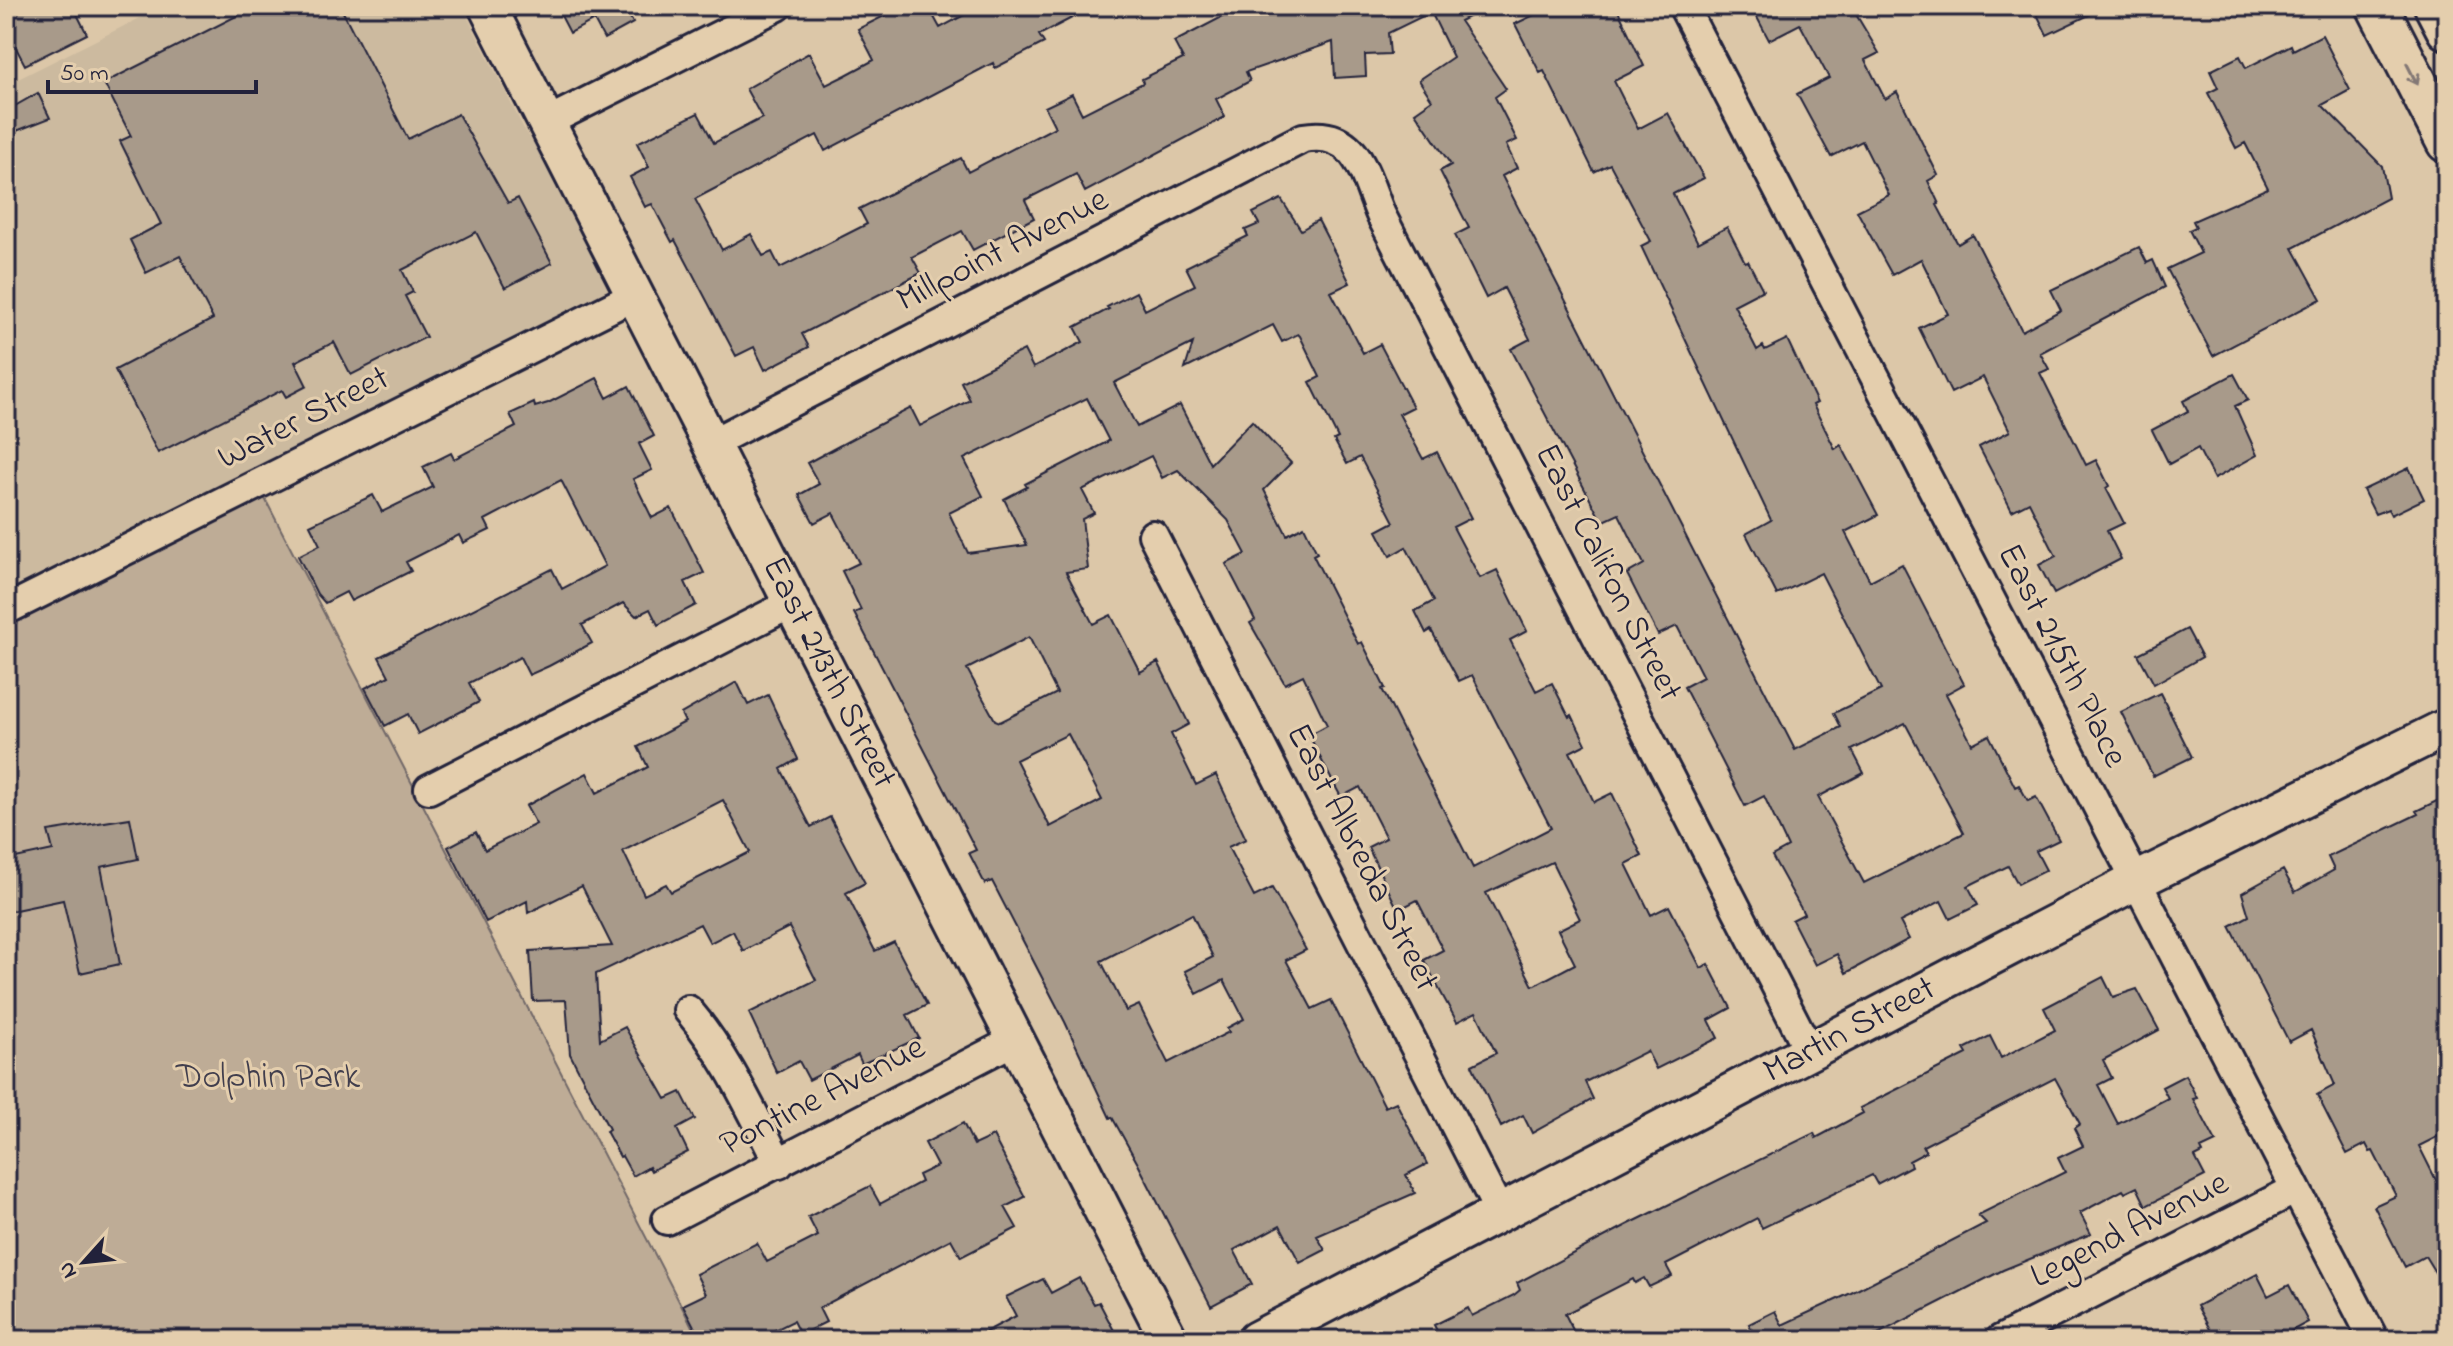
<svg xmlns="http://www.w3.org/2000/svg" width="2453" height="1346" font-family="'Indie Flower',sans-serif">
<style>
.built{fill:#ccba9f}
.green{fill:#beac96;stroke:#706768;stroke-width:2}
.building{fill:#a89a8a;stroke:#22223b;stroke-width:2;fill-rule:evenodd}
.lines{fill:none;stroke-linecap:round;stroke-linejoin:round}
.minor-casing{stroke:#22223b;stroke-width:34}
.tertiary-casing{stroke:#22223b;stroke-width:42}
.secondary-casing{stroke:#22223b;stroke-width:46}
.minor{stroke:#e4cead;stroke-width:28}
.tertiary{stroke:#e4cead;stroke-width:36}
.secondary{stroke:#e4cead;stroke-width:40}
.oneway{stroke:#837874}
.labels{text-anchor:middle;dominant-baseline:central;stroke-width:6;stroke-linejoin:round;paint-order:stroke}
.street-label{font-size:36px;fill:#22223b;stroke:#e4cead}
.park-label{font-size:36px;fill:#413e4d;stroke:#e4cead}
</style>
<rect width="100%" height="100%" fill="#dcc7a8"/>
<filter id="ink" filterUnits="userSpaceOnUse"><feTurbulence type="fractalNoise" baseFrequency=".0125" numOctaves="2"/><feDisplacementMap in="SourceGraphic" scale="16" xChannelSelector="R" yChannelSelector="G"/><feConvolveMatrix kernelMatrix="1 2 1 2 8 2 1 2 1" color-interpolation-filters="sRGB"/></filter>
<g filter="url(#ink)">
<path class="built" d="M 164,6 L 462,6 L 523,127 L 630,294 L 6,607 L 6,85 Z"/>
<path class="green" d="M 259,487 L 699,1340 L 6,1340 L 6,614 Z"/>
<path class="building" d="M 6,6 L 73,6 L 87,34 L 25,65 L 15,46 L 6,50 Z
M 256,6 L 340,6 L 408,139 L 458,114 L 508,203 L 518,198 L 552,263 L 505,288 L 476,232 L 402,270 L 413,292 L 405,296 L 426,337 L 351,375 L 334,342 L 295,362 L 307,386 L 286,397 L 282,390 L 158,453 L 115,370 L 213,319 L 180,256 L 146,273 L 130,240 L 161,224 L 120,141 L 131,136 L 104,83 Z
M 556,6 L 624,6 L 633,23 L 604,39 L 594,20 L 570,33 Z
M 904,6 L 928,6 L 940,28 L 981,6 L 1095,6 L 1039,35 L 1044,43 L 995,68 L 993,63 L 825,151 L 817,135 L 695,199 L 722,250 L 751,234 L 763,256 L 772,252 L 780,268 L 867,224 L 859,209 L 961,158 L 968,172 L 1055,127 L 1045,107 L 1072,94 L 1082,114 L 1143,83 L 1142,79 L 1183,59 L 1174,42 L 1243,6 L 1490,6 L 1460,21 L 1506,89 L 1495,97 L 1517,140 L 1506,145 L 1517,168 L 1502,176 L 1795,750 L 1841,727 L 1834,713 L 1881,690 L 1821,573 L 1777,595 L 1746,534 L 1771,520 L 1641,246 L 1651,241 L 1610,164 L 1594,172 L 1544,71 L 1540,73 L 1515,24 L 1534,15 L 1529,6 L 1616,6 L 1644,66 L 1614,81 L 1638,129 L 1668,113 L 1688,150 L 1704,178 L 1673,194 L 1698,243 L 1727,227 L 1745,262 L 1748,261 L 1763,290 L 1734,305 L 1757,350 L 1763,346 L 1765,350 L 1787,339 L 1817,403 L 1813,405 L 1835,449 L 1841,445 L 1878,515 L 1845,532 L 1870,581 L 1902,564 L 1964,684 L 1946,694 L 1972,744 L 1989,735 L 2015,787 L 2019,785 L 2028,801 L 2036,797 L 2059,840 L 2036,851 L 2046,870 L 2018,884 L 2008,866 L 1968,886 L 1978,905 L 1950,919 L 1941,901 L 1900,922 L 1909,939 L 1846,973 L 1837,954 L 1815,965 L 1792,920 L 1804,914 L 1772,856 L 1788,847 L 1764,796 L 1745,806 L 1684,687 L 1703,677 L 1677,626 L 1658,635 L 1627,574 L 1644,564 L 1619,514 L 1602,522 L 1511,349 L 1530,339 L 1504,288 L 1486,298 L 1455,235 L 1469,228 L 1440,171 L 1451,165 L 1415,112 L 1432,100 L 1419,80 L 1453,57 L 1431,12 L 1388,33 L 1390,54 L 1365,55 L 1366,76 L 1335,78 L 1333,42 L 1246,72 L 1250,81 L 1216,99 L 1225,117 L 1085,192 L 1076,174 L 1025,200 L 1034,218 L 973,250 L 962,231 L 912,257 L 921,273 L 802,334 L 809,347 L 765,370 L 754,347 L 736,356 L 675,240 L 672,242 L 652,204 L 645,207 L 630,177 L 649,167 L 637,143 L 698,113 L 714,143 L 762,118 L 746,89 L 809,53 L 826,85 L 846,75 L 874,60 L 858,29 ZM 1905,723 L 1964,833 L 1864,883 L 1818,797 L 1864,773 L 1852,750 Z
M 1751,6 L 1851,6 L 1879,53 L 1865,60 L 1885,99 L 1897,92 L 1938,175 L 1928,181 L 1939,204 L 1937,205 L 1958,244 L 1973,235 L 2022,331 L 2061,310 L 2051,290 L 2139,247 L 2147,263 L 2153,260 L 2165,287 L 2040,353 L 2049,369 L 2040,373 L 2086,465 L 2096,460 L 2109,486 L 2106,488 L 2124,523 L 2107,531 L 2121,559 L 2054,594 L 2039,565 L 2056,556 L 2029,502 L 2012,511 L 1979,447 L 2010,431 L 1983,377 L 1951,393 L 1919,328 L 1948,314 L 1921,259 L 1892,275 L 1857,211 L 1889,195 L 1862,141 L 1831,157 L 1797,94 L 1829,78 L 1800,24 L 1769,40 Z
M 2033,6 L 2108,6 L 2047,35 Z
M 2322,35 L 2350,90 L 2322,105 L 2382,166 L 2388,198 L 2293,248 L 2321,299 L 2213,356 L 2167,269 L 2201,253 L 2189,230 L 2196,227 L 2193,221 L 2268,188 L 2245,143 L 2236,148 L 2208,93 L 2218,88 L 2210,71 L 2240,56 L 2246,68 L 2291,45 L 2293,50 Z
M 38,93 L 50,118 L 6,135 L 6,111 Z
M 1281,199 L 1301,230 L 1318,220 L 1336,255 L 1350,283 L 1331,292 L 1363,353 L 1380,344 L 1413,407 L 1399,414 L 1423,459 L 1437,452 L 1471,518 L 1453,527 L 1480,578 L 1497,570 L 1527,631 L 1510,640 L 1536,691 L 1552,683 L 1569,717 L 1572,715 L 1586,744 L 1570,752 L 1594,802 L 1612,793 L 1642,856 L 1626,864 L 1651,915 L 1669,906 L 1701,968 L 1708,964 L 1731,1008 L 1709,1020 L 1718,1038 L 1656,1069 L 1647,1051 L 1585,1082 L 1593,1099 L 1532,1133 L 1523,1115 L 1501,1127 L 1472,1065 L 1496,1053 L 1476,1012 L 1457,1022 L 1439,989 L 1424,960 L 1443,950 L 1417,900 L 1398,910 L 1384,881 L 1368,847 L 1386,838 L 1360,787 L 1341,797 L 1326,769 L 1309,735 L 1327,725 L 1303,675 L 1285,684 L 1250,623 L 1255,620 L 1226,564 L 1246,554 L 1228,520 L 1178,470 L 1162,478 L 1151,456 L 1082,490 L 1094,513 L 1082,519 L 1088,569 L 1066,572 L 1093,624 L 1111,615 L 1140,672 L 1158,662 L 1189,724 L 1171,734 L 1196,785 L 1216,775 L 1246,839 L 1228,847 L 1254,897 L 1272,888 L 1306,950 L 1286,960 L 1312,1009 L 1331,1000 L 1385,1107 L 1396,1102 L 1427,1164 L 1406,1175 L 1415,1193 L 1317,1236 L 1325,1250 L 1300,1263 L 1280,1225 L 1234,1250 L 1252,1284 L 1211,1306 L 1138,1164 L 1112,1117 L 1110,1118 L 1065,1022 L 992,881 L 985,884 L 969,853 L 976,850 L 854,613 L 861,610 L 842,571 L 859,563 L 833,513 L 814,523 L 799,495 L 819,484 L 807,463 L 882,423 L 911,408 L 920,426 L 970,400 L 961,382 L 982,371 L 1024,350 L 1033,368 L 1083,342 L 1075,327 L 1109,309 L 1107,307 L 1136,292 L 1145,310 L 1195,285 L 1186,267 L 1248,236 L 1245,230 L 1259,224 L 1253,213 ZM 1273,325 L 1282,342 L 1298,334 L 1300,336 L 1320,377 L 1310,382 L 1338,438 L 1334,440 L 1347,464 L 1360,457 L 1394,522 L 1377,531 L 1390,556 L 1406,547 L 1434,601 L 1415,611 L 1426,633 L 1431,630 L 1459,681 L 1472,675 L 1551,828 L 1473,868 L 1382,689 L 1385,688 L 1362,642 L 1358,644 L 1313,555 L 1317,553 L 1304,526 L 1287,535 L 1264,490 L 1291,463 L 1252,421 L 1210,464 L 1180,405 L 1137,427 L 1114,383 L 1193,343 L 1185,369 ZM 1087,398 L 1109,441 L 1025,484 L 1027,487 L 1004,499 L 1027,545 L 968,553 L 949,513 L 983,496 L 964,459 ZM 1029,637 L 1057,693 L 1000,722 L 995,720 L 967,669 ZM 1068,734 L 1102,800 L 1050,827 L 1016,760 ZM 1552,862 L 1580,919 L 1558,930 L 1575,964 L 1533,986 L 1486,893 ZM 1192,914 L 1213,957 L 1185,971 L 1197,994 L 1224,980 L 1244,1019 L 1227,1028 L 1229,1032 L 1168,1063 L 1139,1005 L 1126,1011 L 1101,961 Z
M 2234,374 L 2248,400 L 2235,406 L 2257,455 L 2214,479 L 2198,448 L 2169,464 L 2152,430 L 2188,411 L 2183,401 Z
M 597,378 L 607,398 L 629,386 L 654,436 L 639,444 L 652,470 L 633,479 L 652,518 L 671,508 L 686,537 L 704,573 L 685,582 L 696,605 L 658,625 L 650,609 L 636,616 L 623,603 L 582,625 L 592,643 L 549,666 L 529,675 L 520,657 L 469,683 L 479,702 L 445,720 L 418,734 L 408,714 L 385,726 L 365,688 L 389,676 L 379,657 L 552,569 L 562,589 L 605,566 L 561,480 L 485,520 L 490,530 L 463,543 L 459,535 L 406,562 L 411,571 L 351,601 L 346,592 L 325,603 L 317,594 L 298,556 L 320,545 L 310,525 L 373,495 L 382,512 L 433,487 L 423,467 L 451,453 L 454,459 L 516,427 L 510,414 L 534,403 L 535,407 L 548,403 Z
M 2409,468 L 2424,499 L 2391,515 L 2388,509 L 2375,514 L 2363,490 Z
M 2187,629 L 2202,657 L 2154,684 L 2138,654 Z
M 737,682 L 748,705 L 768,695 L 798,759 L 781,769 L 811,827 L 830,817 L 865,883 L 846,893 L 875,951 L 894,942 L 927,1005 L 907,1015 L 919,1038 L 862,1064 L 858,1055 L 809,1080 L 799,1061 L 777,1073 L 749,1013 L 816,980 L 789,927 L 743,951 L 733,931 L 710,943 L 700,924 L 596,974 L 600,1040 L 625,1027 L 666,1099 L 681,1092 L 695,1119 L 677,1129 L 688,1152 L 651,1171 L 649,1167 L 633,1176 L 622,1156 L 620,1157 L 606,1131 L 609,1129 L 570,1054 L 566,1000 L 533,1001 L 530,951 L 612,946 L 582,886 L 528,913 L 527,901 L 486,922 L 448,847 L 476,832 L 485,850 L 536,824 L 526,806 L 559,788 L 587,773 L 597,793 L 648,767 L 638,747 L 685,722 L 681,714 ZM 723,800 L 750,852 L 671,892 L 666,884 L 644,895 L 623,851 Z
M 2160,693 L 2192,757 L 2153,776 L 2121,712 Z
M 2447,796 L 2447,1132 L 2419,1146 L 2447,1202 L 2447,1292 L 2425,1256 L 2405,1267 L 2374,1206 L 2396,1196 L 2373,1151 L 2370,1152 L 2366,1144 L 2347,1154 L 2317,1095 L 2335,1085 L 2311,1030 L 2289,1042 L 2230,926 L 2249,916 L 2242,893 L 2283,870 L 2295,892 L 2334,870 L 2328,857 L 2418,814 L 2416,811 Z
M 130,818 L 138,859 L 101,867 L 120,964 L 80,973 L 63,900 L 6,912 L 6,860 L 53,850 L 48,831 Z
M 2103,977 L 2113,997 L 2137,989 L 2159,1030 L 2103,1060 L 2112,1078 L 2098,1085 L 2118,1124 L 2168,1098 L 2162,1087 L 2185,1075 L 2197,1098 L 2193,1099 L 2216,1142 L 2201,1149 L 2203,1153 L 2195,1157 L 2205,1176 L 2146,1206 L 2137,1187 L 2125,1193 L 2123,1190 L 2080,1213 L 2091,1234 L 2003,1270 L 1866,1340 L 1754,1340 L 1756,1339 L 1749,1324 L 1775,1311 L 1782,1325 L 1851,1293 L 1986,1223 L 1978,1215 L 2065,1172 L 2058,1158 L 2083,1146 L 2074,1128 L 2080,1124 L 2055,1078 L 1923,1146 L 1926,1152 L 1909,1161 L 1911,1166 L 1877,1184 L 1872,1175 L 1762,1228 L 1757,1218 L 1666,1265 L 1672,1276 L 1649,1287 L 1644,1278 L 1635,1283 L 1633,1279 L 1565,1314 L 1578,1340 L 1425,1340 L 1438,1333 L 1434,1325 L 1468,1308 L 1472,1316 L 1514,1295 L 1520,1290 L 1517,1283 L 1627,1225 L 1814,1133 L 1816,1138 L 1863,1113 L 1860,1108 L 1967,1054 L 1964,1049 L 1990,1036 L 2001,1058 L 2055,1030 L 2044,1008 Z
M 963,1123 L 974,1145 L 993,1136 L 1025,1197 L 1005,1207 L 1017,1228 L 961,1257 L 951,1239 L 819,1308 L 826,1322 L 800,1335 L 793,1321 L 755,1340 L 701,1340 L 683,1305 L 706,1294 L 696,1274 L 757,1243 L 767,1262 L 818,1236 L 808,1217 L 870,1186 L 880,1204 L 921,1182 L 918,1175 L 937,1166 L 925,1143 Z
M 2257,1274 L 2268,1296 L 2289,1285 L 2308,1322 L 2275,1340 L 2216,1340 L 2197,1306 Z
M 1079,1278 L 1094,1304 L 1099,1302 L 1119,1340 L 970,1340 L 1016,1316 L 1006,1297 L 1043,1279 L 1051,1293 Z"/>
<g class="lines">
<g class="minor-casing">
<path id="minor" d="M 1683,6 L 2374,1340
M 547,122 L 778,6
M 712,443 L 1303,138 C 1358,128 1364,175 1381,215 L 1810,1052
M 1153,535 L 1501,1215
M 6,610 L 636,295
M 429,789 L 792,603
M 688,1010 C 727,1056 751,1110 779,1164
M 667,1220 L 1015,1040
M 2000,1340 L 2294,1190"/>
</g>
<g class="tertiary-casing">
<path id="tertiary" d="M 487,6 L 1169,1340
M 1256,1340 L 2134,882 L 2447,727"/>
</g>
<g class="secondary-casing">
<path id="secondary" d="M 2377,6 L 2447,142
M 2435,6 L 2447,29"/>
</g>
<use href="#minor" class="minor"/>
<use href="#tertiary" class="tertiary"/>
<use href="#secondary" class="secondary"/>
</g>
<defs><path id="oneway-shaft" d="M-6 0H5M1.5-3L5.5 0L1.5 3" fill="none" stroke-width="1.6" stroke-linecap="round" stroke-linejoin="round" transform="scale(2)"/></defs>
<use class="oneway" href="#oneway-shaft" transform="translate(2412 74) rotate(63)"/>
</g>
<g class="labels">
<g class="street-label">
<text transform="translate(1003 251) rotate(-27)">Millpoint Avenue</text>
<text transform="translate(304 419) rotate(-27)">Water Street</text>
<text transform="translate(1607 573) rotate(63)">East Califon Street</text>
<text transform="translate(2061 656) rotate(63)">East 215th Place</text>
<text transform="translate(828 673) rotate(63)">East 213th Street</text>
<text transform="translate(1361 858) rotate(63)">East Albreda Street</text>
<text transform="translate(1850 1031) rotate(-28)">Martin Street</text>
<text transform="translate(823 1097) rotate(-27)">Pontine Avenue</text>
<text transform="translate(2130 1231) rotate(-27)">Legend Avenue</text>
</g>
<g class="park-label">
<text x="268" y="1078">Dolphin Park</text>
</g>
</g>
<rect width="2453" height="1346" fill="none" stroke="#e4cead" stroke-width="32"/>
<rect x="16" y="16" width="2421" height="1314" fill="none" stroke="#22223b" stroke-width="3" filter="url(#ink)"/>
<g transform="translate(84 1262) rotate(243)" stroke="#e4cead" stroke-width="6" paint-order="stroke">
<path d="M0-6L14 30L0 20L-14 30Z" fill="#22223b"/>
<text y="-12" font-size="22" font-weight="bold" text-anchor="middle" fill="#22223b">N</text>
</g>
<path d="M48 80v12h208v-12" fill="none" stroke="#22223b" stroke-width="4"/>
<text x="60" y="80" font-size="24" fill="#22223b" stroke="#e4cead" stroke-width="6" paint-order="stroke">50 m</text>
</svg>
